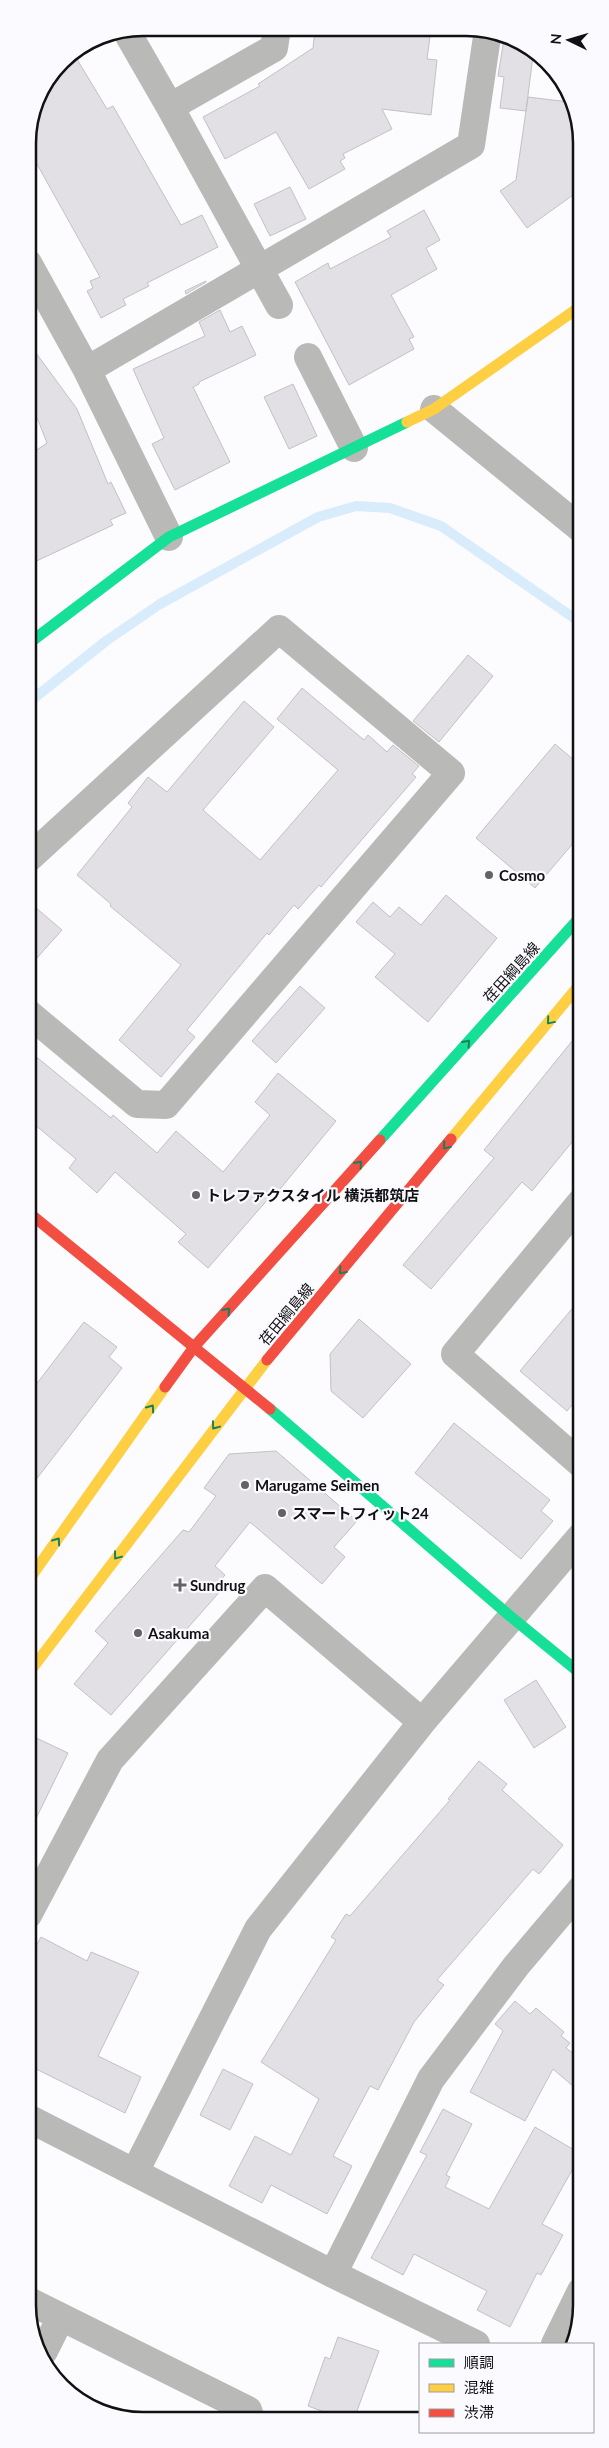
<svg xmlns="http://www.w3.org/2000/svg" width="609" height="2448" font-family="Lato,'Noto Sans JP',sans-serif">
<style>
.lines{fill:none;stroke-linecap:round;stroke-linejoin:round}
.stream{stroke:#d8ecfb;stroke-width:10}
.building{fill:#e2dfe5;stroke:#c2c1c3}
.street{stroke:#b9b9b8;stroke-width:28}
.fast{stroke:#16e098;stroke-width:11}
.slow{stroke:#ffcf43;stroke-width:11}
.jam{stroke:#f24e42;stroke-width:11}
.oneway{stroke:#14835c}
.poi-dot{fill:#636365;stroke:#fbfaff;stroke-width:2}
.labels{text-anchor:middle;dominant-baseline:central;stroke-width:4.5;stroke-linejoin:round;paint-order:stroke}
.poi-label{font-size:15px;font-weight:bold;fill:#111113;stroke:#fbfaff;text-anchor:start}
.street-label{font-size:15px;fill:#111113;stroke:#fbfaff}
.rim{fill:none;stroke:#111113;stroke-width:2.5}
</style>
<rect width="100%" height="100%" fill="#fcfbfe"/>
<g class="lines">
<path class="stream" d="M 28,703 L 106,641 L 160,604 L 318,517 L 356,506 L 390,508 L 441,526 L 581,623"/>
</g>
<path class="building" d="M 315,29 L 431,29 L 427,59 L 437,60 L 431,115 L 382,109 L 392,129 L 343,154 L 345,158 L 340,161 L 345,169 L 309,189 L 276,132 L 225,159 L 203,117 L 260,86 L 258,84 L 313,48 Z
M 504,39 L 533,56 L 526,111 L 500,108 L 504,77 L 498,76 Z
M 75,56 L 107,109 L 113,106 L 181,225 L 202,215 L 218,247 L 147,283 L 149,286 L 123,299 L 126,305 L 101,318 L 87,291 L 93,288 L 90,281 L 100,277 L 28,148 L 28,136 L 36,99 L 59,66 Z
M 528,97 L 569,102 L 580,128 L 580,190 L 527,228 L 500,191 L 516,180 Z
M 290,187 L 306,219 L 270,236 L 254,204 Z
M 424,210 L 440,240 L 426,248 L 437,269 L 391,295 L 414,337 L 409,339 L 414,349 L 349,385 L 295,282 L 328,263 L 330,269 L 391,237 L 387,231 Z
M 206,281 L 206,282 L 186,294 L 185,291 Z
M 220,310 L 230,332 L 242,326 L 256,355 L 199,382 L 199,384 L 193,387 L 230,462 L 175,490 L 152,444 L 164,438 L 133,369 L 205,336 L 199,322 Z
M 28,342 L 77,409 L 108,484 L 111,482 L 126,513 L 110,520 L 113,525 L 28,565 L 28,456 L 47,443 L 38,420 L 28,406 Z
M 293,384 L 317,436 L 289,449 L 264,397 Z
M 468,655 L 493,676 L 439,742 L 413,721 Z
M 302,688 L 364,740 L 368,735 L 387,752 L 393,745 L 419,766 L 412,774 L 416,777 L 321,887 L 319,885 L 298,909 L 294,905 L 269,935 L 267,933 L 187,1030 L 195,1037 L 161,1077 L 119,1040 L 181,965 L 110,906 L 111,904 L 77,875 L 132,807 L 128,803 L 148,777 L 167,792 L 244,701 L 274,727 L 203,810 L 260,860 L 338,770 L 277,719 Z
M 555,744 L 581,766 L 581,834 L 535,888 L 476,838 Z
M 446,895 L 497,938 L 428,1022 L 375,977 L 395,954 L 356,922 L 373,902 L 390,917 L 399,907 L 421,925 Z
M 28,901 L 62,930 L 28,968 Z
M 300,986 L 325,1008 L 276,1063 L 252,1041 Z
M 581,1030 L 581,1131 L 532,1191 L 522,1182 L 431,1289 L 403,1265 L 494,1158 L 484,1150 Z
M 28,1050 L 111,1118 L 113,1115 L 157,1153 L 176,1131 L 223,1172 L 270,1115 L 255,1102 L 278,1073 L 336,1121 L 271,1200 L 269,1198 L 208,1268 L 178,1242 L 186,1234 L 115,1172 L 97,1193 L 69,1168 L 76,1159 L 28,1119 Z
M 581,1298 L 581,1394 L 567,1411 L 520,1371 Z
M 359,1319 L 411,1364 L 363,1418 L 331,1391 L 330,1354 Z
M 84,1322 L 117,1347 L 109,1357 L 122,1368 L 28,1490 L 28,1395 Z
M 454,1423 L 550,1500 L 541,1511 L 553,1521 L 521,1559 L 415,1473 Z
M 276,1451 L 357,1521 L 334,1547 L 345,1557 L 322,1584 L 250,1522 L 215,1566 L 225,1575 L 218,1583 L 223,1588 L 111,1715 L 74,1684 L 108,1643 L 95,1631 L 183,1530 L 189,1532 L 216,1496 L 204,1488 L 229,1454 Z
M 536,1680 L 566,1727 L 534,1748 L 504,1700 Z
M 28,1734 L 68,1753 L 28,1835 Z
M 479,1761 L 507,1784 L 502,1790 L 563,1845 L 539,1874 L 533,1869 L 437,1980 L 444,1985 L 414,2022 L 378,2090 L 370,2086 L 333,2156 L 352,2166 L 327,2214 L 271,2185 L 262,2203 L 229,2186 L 255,2136 L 291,2155 L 319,2099 L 261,2062 L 336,1940 L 331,1937 L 346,1914 L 350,1916 L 450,1800 L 448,1799 Z
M 41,1937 L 87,1961 L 91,1952 L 139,1972 L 98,2056 L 141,2077 L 125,2113 L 28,2065 L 28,1961 Z
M 515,2001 L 530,2014 L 536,2008 L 564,2032 L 561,2036 L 570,2043 L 566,2048 L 581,2059 L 581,2093 L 553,2069 L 525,2121 L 470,2092 L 503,2031 L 495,2024 Z
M 223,2069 L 253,2084 L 230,2130 L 200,2115 Z
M 443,2109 L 472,2124 L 446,2175 L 450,2177 L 445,2187 L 489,2209 L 535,2127 L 581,2154 L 542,2224 L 563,2235 L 541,2275 L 537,2273 L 510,2327 L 477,2310 L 487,2291 L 414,2254 L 403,2275 L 371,2258 L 427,2155 L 420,2152 Z
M 338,2337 L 379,2351 L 354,2419 L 343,2419 L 308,2406 L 325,2357 L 330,2359 Z"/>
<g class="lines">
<path class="street" d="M 128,34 L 170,107 L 279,305
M 170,107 L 274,48 L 277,28
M 28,263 L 87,370 L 169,537
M 308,357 L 354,448
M 87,370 L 471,145 L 488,30
M 434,409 L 581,529
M 28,859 L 279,629 L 451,773 L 166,1105 L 137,1104 L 28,1013
M 581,1202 L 455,1354 L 581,1464
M 28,1915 L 110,1760 L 265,1588 L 422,1722
M 28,2118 L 333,2274 L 476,2344
M 135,2172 L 258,1929 L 422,1722 L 581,1536
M 333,2274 L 431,2079 L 516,1966 L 581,1889
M 29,2301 L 248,2410 L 251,2419
M 555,2344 L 581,2291
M 44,2351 L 61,2317"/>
<path class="fast" d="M 28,644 L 169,537 L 407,422
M 380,1140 L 581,916
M 270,1409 L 510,1616 L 581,1674"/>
<path class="slow" d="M 407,422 L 434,409 L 581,306
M 451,1139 L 581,983
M 28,1581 L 165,1387
M 28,1674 L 267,1360"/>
<path class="jam" d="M 28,1212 L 270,1409
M 267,1360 L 451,1139
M 165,1387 L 194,1347 L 380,1140"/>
</g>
<defs><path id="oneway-chevron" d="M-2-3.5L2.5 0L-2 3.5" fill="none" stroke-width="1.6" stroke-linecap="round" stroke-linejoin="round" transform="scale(1.25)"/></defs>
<g class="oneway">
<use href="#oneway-chevron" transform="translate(550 1021) rotate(130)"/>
<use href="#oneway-chevron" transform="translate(467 1043) rotate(-48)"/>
<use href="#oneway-chevron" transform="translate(446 1146) rotate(130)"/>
<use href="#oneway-chevron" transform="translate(359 1164) rotate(-48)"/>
<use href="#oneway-chevron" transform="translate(342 1271) rotate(130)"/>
<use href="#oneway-chevron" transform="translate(227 1311) rotate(-48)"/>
<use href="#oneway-chevron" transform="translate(151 1408) rotate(-55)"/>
<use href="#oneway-chevron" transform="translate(215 1426) rotate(127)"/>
<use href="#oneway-chevron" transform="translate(57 1541) rotate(-55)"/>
<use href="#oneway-chevron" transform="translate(117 1556) rotate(127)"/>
</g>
<g class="poi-dot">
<circle cx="489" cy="875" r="5"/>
<circle cx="196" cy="1195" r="5"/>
<circle cx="245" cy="1485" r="5"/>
<circle cx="282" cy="1513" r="5"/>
<path d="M177.5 1577.5h5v5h5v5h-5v5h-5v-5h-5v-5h5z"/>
<circle cx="138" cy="1633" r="5"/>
</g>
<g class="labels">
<g class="poi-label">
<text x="499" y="875">Cosmo</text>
<text x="206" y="1195">トレファクスタイル 横浜都筑店</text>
<text x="255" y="1485">Marugame Seimen</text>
<text x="292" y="1513">スマートフィット24</text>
<text x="190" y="1585">Sundrug</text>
<text x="148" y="1633">Asakuma</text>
</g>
<g class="street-label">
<text transform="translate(511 972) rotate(-48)">荏田綱島線</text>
<text transform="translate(286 1314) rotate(-50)">荏田綱島線</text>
</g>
</g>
<path d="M0 0H609V2448H0ZM143 36H466A107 107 0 0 1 573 143V2305A107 107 0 0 1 466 2412H143A107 107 0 0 1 36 2305V143A107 107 0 0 1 143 36Z" fill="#fbfaff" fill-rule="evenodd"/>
<path class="rim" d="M143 36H466A107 107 0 0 1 573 143V2305A107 107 0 0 1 466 2412H143A107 107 0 0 1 36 2305V143A107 107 0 0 1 143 36Z"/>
<rect x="419" y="2343" width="175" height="90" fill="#fbfaff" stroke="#9d9da1"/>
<rect x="429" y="2359" width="25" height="8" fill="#16e098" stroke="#9d9da1"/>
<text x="464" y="2368" font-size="15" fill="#111113">順調</text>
<rect x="429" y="2384" width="25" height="8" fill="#ffcf43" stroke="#9d9da1"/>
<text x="464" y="2393" font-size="15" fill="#111113">混雑</text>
<rect x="429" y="2409" width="25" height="8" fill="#f24e42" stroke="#9d9da1"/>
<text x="464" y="2418" font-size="15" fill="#111113">渋滞</text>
<g transform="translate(569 40) rotate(275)" stroke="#fbfaff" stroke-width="4" paint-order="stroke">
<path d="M0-4L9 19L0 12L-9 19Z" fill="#111113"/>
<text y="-8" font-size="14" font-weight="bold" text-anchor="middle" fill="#111113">N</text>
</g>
</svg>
